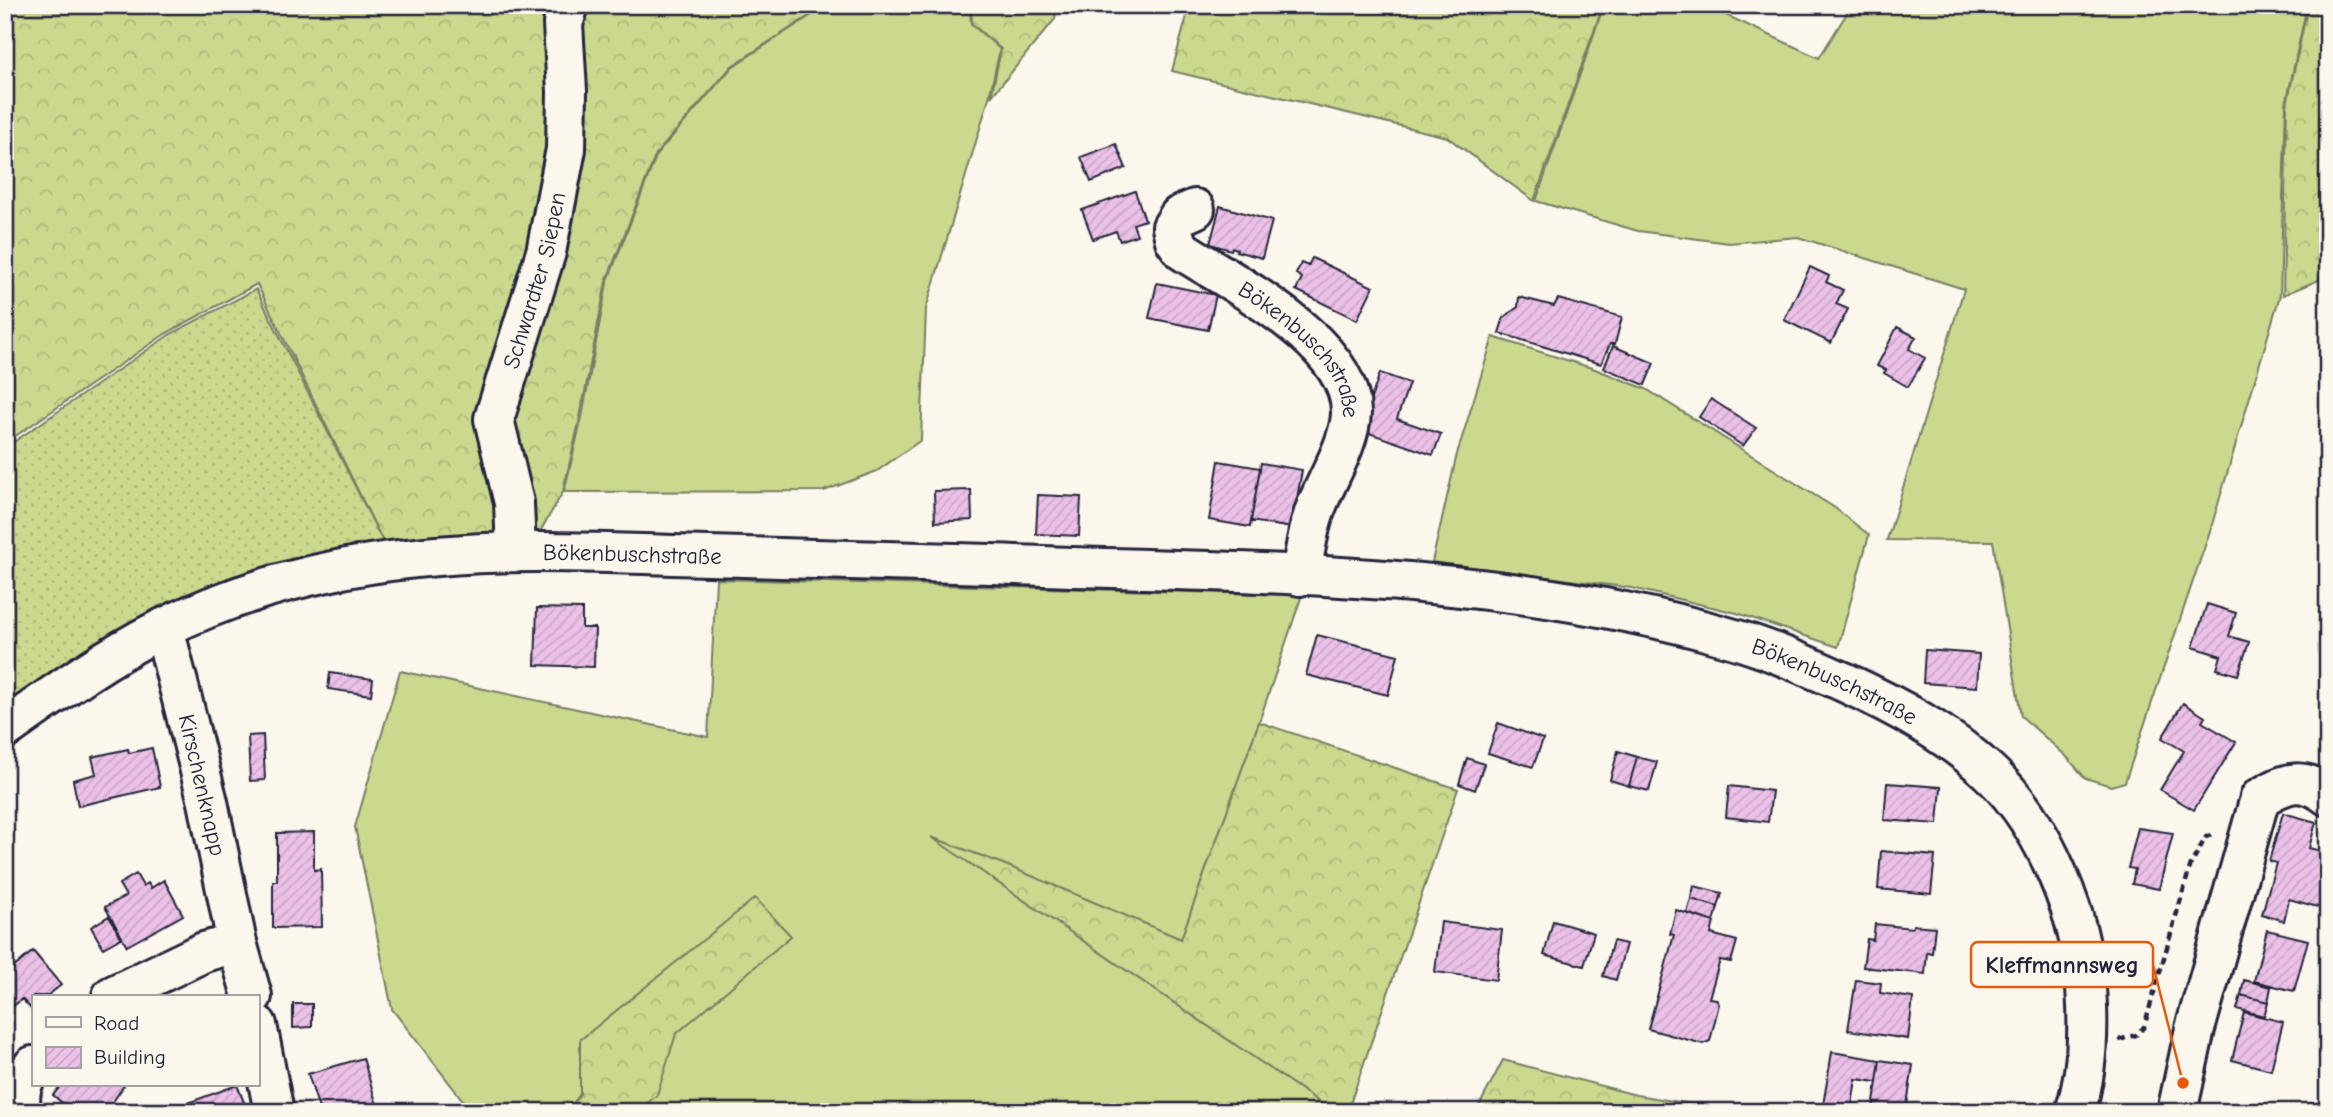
<svg xmlns="http://www.w3.org/2000/svg" width="2333" height="1117" font-family="'Comic Neue',sans-serif">
<style>
.grass{fill:#cad98d;stroke:#767e64;stroke-width:2}
.forest{fill:url(#forest-crowns);stroke:#767e64;stroke-width:2}
.garden{fill:url(#garden-dots);stroke:#767e64;stroke-width:2}
.building{fill:url(#building-hatch);stroke:#22223b;stroke-width:2}
.lines{fill:none;stroke-linecap:round;stroke-linejoin:round}
.minor-casing{stroke:#22223b;stroke-width:44}
.major-casing{stroke:#22223b;stroke-width:44}
.path{stroke:#22223b;stroke-width:4.5;stroke-dasharray:7 5;stroke-linecap:butt}
.minor{stroke:#fbf7ec;stroke-width:38}
.major{stroke:#fbf7ec;stroke-width:38}
.labels{text-anchor:middle;dominant-baseline:central;stroke-width:6;stroke-linejoin:round;paint-order:stroke}
.street-label{font-size:23px;fill:#22223b;stroke:#fbf7ec}
.leader{fill:none;stroke:#e8590c;stroke-width:2.5}
.callout-dot{fill:#e8590c;stroke:#fbf7ec;stroke-width:2.5}
.callout{fill:#fbf7ec;stroke:#e8590c;stroke-width:2.5}
.callout-label{font-size:24px;text-anchor:middle;font-weight:bold;fill:#22223b}
</style>
<defs>
<pattern id="forest-crowns" width="20" height="18" patternUnits="userSpaceOnUse" patternTransform="scale(1.75)"><rect width="20" height="18" fill="#cad98d"/><path d="M2 6a3 3 0 1 1 6 0M12 15a3 3 0 1 1 6 0" fill="none" stroke="#adba7b"/></pattern>
<pattern id="garden-dots" width="8" height="8" patternUnits="userSpaceOnUse" patternTransform="scale(1.75)"><rect width="8" height="8" fill="#cad98d"/><path d="M2 2h.1M6 6h.1" fill="none" stroke="#adba7b" stroke-width="1.8" stroke-linecap="round"/></pattern>
<pattern id="building-hatch" width="6" height="6" patternUnits="userSpaceOnUse" patternTransform="scale(1.75)"><rect width="6" height="6" fill="#ecc1e8"/><path d="M-1 1l2-2M0 6l6-6M5 7l2-2" fill="none" stroke="#caa6c8"/></pattern>
</defs>
<rect width="100%" height="100%" fill="#fbf7ec"/>
<filter id="ink" filterUnits="userSpaceOnUse"><feTurbulence type="fractalNoise" baseFrequency=".0143" numOctaves="2"/><feDisplacementMap in="SourceGraphic" scale="14" xChannelSelector="R" yChannelSelector="G"/><feConvolveMatrix kernelMatrix="1 2 1 2 8 2 1 2 1" color-interpolation-filters="sRGB"/></filter>
<g filter="url(#ink)">
<path class="grass" d="M 827,5 L 970,5 L 971,24 L 1000,49 L 989,98 L 926,309 L 921,440 L 877,471 L 824,491 L 564,492 L 582,417 L 607,283 L 657,154 L 732,67 Z
M 1604,5 L 1704,5 L 1819,58 L 1852,5 L 2307,5 L 2286,104 L 2280,295 L 2211,528 L 2125,782 L 2111,786 L 2085,778 L 2066,756 L 2021,716 L 1993,541 L 1887,540 L 1964,289 L 1798,237 L 1729,243 L 1638,231 L 1536,201 Z
M 1493,337 L 1595,369 L 1646,389 L 1835,508 L 1869,535 L 1838,647 L 1737,613 L 1632,588 L 1432,562 L 1457,454 Z
M 716,579 L 1302,595 L 1259,722 L 1181,939 L 1003,864 L 935,839 L 1334,1112 L 472,1112 L 392,1009 L 355,827 L 400,671 L 708,737 Z"/>
<path class="forest" d="M 5,5 L 826,5 L 732,66 L 656,154 L 606,282 L 580,418 L 563,492 L 538,535 L 384,544 L 257,284 L 165,334 L 5,443 Z
M 971,5 L 1057,5 L 1055,19 L 991,97 L 1001,49 L 972,24 Z
M 1190,5 L 1603,5 L 1534,201 L 1447,137 L 1172,71 Z
M 2308,5 L 2328,5 L 2328,276 L 2283,295 L 2287,104 Z
M 1259,722 L 1458,789 L 1350,1104 L 1371,1112 L 1334,1112 L 931,837 L 1003,864 L 1181,939 Z
M 755,898 L 791,936 L 676,1034 L 657,1095 L 637,1112 L 567,1112 L 580,1094 L 580,1040 Z
M 1503,1060 L 1636,1095 L 1742,1112 L 1476,1112 Z"/>
<path class="garden" d="M 256,289 L 384,544 L 5,710 L 5,448 L 169,335 Z"/>
<path class="building" d="M 1116,144 L 1126,168 L 1091,182 L 1081,157 Z
M 1135,191 L 1145,220 L 1133,224 L 1137,235 L 1120,241 L 1116,231 L 1093,239 L 1082,210 Z
M 1220,206 L 1272,221 L 1262,258 L 1236,251 L 1237,249 L 1232,247 L 1231,250 L 1210,244 Z
M 1312,258 L 1373,287 L 1357,320 L 1296,290 L 1302,278 L 1296,274 L 1301,263 L 1308,266 Z
M 1810,267 L 1829,276 L 1826,282 L 1843,290 L 1836,304 L 1848,309 L 1831,343 L 1784,320 Z
M 1157,283 L 1216,295 L 1208,330 L 1149,318 Z
M 1519,297 L 1554,306 L 1558,299 L 1622,317 L 1615,344 L 1610,344 L 1601,364 L 1499,333 L 1504,317 L 1518,307 Z
M 1897,327 L 1916,337 L 1909,349 L 1925,358 L 1908,387 L 1884,373 L 1886,370 L 1877,366 Z
M 1613,346 L 1654,363 L 1645,385 L 1604,368 Z
M 1380,373 L 1409,383 L 1397,419 L 1441,434 L 1433,455 L 1360,430 Z
M 1711,399 L 1756,428 L 1743,446 L 1699,417 Z
M 1219,461 L 1260,468 L 1250,527 L 1209,520 Z
M 1261,463 L 1302,470 L 1292,528 L 1251,521 Z
M 971,490 L 972,520 L 935,522 L 934,491 Z
M 1038,495 L 1081,497 L 1079,536 L 1036,534 Z
M 2207,604 L 2236,613 L 2229,636 L 2249,642 L 2238,675 L 2217,669 L 2221,656 L 2193,647 Z
M 537,608 L 582,609 L 582,628 L 595,628 L 594,667 L 535,665 Z
M 1317,635 L 1398,655 L 1388,695 L 1306,675 Z
M 1925,650 L 1979,654 L 1977,687 L 1923,683 Z
M 330,673 L 373,679 L 371,695 L 328,689 Z
M 2183,703 L 2205,717 L 2202,722 L 2236,742 L 2194,810 L 2160,790 L 2184,751 L 2162,738 Z
M 1498,723 L 1543,739 L 1533,767 L 1488,753 Z
M 263,735 L 265,780 L 250,781 L 248,736 Z
M 152,748 L 160,787 L 78,806 L 73,780 L 96,774 L 92,757 L 128,749 L 129,753 Z
M 1618,751 L 1637,757 L 1629,786 L 1610,780 Z
M 1637,757 L 1657,762 L 1649,791 L 1629,786 Z
M 1467,758 L 1484,764 L 1475,790 L 1459,784 Z
M 1887,783 L 1941,787 L 1938,824 L 1884,820 Z
M 1729,786 L 1772,791 L 1768,822 L 1726,817 Z
M 2283,813 L 2316,822 L 2309,848 L 2328,853 L 2328,910 L 2289,899 L 2284,921 L 2262,914 L 2276,863 L 2269,861 Z
M 2138,828 L 2173,833 L 2159,889 L 2132,884 L 2135,869 L 2128,868 Z
M 314,832 L 314,870 L 321,869 L 322,927 L 273,928 L 273,881 L 277,881 L 277,833 Z
M 1881,851 L 1935,856 L 1931,894 L 1878,889 Z
M 136,874 L 143,886 L 148,883 L 151,888 L 164,880 L 183,915 L 127,946 L 105,907 L 126,896 L 119,884 Z
M 1694,886 L 1722,893 L 1718,907 L 1691,899 Z
M 1691,899 L 1718,907 L 1714,922 L 1687,913 Z
M 1676,910 L 1714,922 L 1711,934 L 1737,941 L 1731,962 L 1720,960 L 1709,998 L 1716,999 L 1719,1004 L 1710,1041 L 1703,1044 L 1648,1029 L 1674,935 L 1670,934 Z
M 109,916 L 121,938 L 103,948 L 91,927 Z
M 1553,921 L 1594,933 L 1584,966 L 1544,955 Z
M 1441,922 L 1502,930 L 1496,980 L 1435,972 Z
M 1875,924 L 1912,928 L 1913,925 L 1935,927 L 1932,953 L 1927,952 L 1925,974 L 1863,967 L 1867,939 L 1873,940 Z
M 2267,930 L 2308,940 L 2294,991 L 2254,981 Z
M 1613,941 L 1626,944 L 1616,980 L 1603,976 Z
M 33,951 L 61,985 L 47,996 L 33,996 L 31,1009 L 22,999 L 5,1013 L 5,975 Z
M 1856,980 L 1881,983 L 1880,993 L 1913,998 L 1908,1039 L 1848,1030 Z
M 2244,980 L 2271,987 L 2268,1002 L 2241,995 Z
M 2241,995 L 2268,1002 L 2264,1016 L 2237,1009 Z
M 293,1004 L 312,1004 L 312,1027 L 293,1028 Z
M 2244,1012 L 2283,1022 L 2271,1070 L 2232,1060 Z
M 1832,1052 L 1880,1060 L 1877,1082 L 1856,1079 L 1851,1112 L 1822,1111 Z
M 363,1058 L 379,1112 L 320,1112 L 308,1074 Z
M 1880,1060 L 1913,1065 L 1906,1112 L 1873,1110 Z
M 62,1084 L 125,1084 L 106,1112 L 73,1112 L 53,1095 Z
M 237,1085 L 248,1112 L 185,1112 L 182,1105 Z"/>
<g class="lines">
<g class="minor-casing">
<g id="minor">
<path id="s1" d="M 1195,209 L 1179,216 L 1172,227 L 1175,240 L 1183,251 C 1234,284 1352,343 1351,413 C 1350,445 1324,483 1314,513 C 1307,533 1305,556 1300,576"/>
<path id="s2" d="M 516,552 L 514,503 L 494,419 L 546,252 L 566,149 L 567,91 L 563,24 L 569,5"/>
<path d="M 237,943 L 252,996"/>
<path d="M 112,996 L 204,952 L 237,943 L 208,802 L 164,628"/>
<path d="M 257,1025 L 274,1112"/>
<path d="M 22,1112 C 17,1094 22,1079 33,1066"/>
<path d="M 2177,1112 L 2195,1029 L 2260,798 C 2285,783 2302,775 2328,796"/>
</g>
</g>
<g class="major-casing">
<g id="major">
<path id="s3" d="M 5,729 C 53,695 107,656 159,630 C 213,603 274,583 332,571 C 445,547 559,551 673,555 C 779,557 885,560 991,564 C 1237,574 1492,568 1731,638 C 1770,649 1807,666 1844,682 C 1896,706 1947,733 1989,772 C 2028,808 2053,857 2070,907 C 2090,966 2094,1052 2075,1112"/>
</g>
</g>
<path class="path" d="M 2119,1040 L 2136,1035 L 2144,1027 L 2191,864 L 2206,837 L 2215,833"/>
<use href="#minor" class="minor"/>
<use href="#major" class="major"/>
</g>
</g>
<g class="labels">
<g class="street-label">
<text stroke="none"><textPath href="#s2" startOffset="280">Schwardter Siepen</textPath></text>
<text stroke="none"><textPath href="#s1" startOffset="215">Bökenbuschstraße</textPath></text>
<text stroke="none"><textPath href="#s3" startOffset="668">Bökenbuschstraße</textPath></text>
<text stroke="none"><textPath href="#s3" startOffset="1885">Bökenbuschstraße</textPath></text>
<text transform="translate(202 785) rotate(77)">Kirschenknapp</text>
</g>
</g>
<path class="leader" d="M2183 1083L2153 965"/>
<circle class="callout-dot" cx="2183" cy="1083" r="7"/>
<rect class="callout" x="1971" y="942" width="182" height="45" rx="7"/>
<g class="callout-label">
<text x="2062" y="973">Kleffmannsweg</text>
</g>
<rect width="2333" height="1117" fill="none" stroke="#fbf7ec" stroke-width="28"/>
<rect x="14" y="14" width="2305" height="1089" fill="none" stroke="#22223b" stroke-width="2.5" filter="url(#ink)"/>
<rect x="32" y="995" width="228" height="91" fill="#fbf7ec" stroke="#a4a2a5" stroke-width="2"/>
<rect x="46" y="1017" width="35" height="10" fill="#fbf7ec" stroke="#a4a2a5" stroke-width="2"/>
<text x="94" y="1030" font-size="21" fill="#22223b">Road</text>
<rect x="46" y="1047" width="35" height="21" fill="url(#building-hatch)" stroke="#a4a2a5" stroke-width="2"/>
<text x="94" y="1064" font-size="21" fill="#22223b">Building</text>
</svg>
